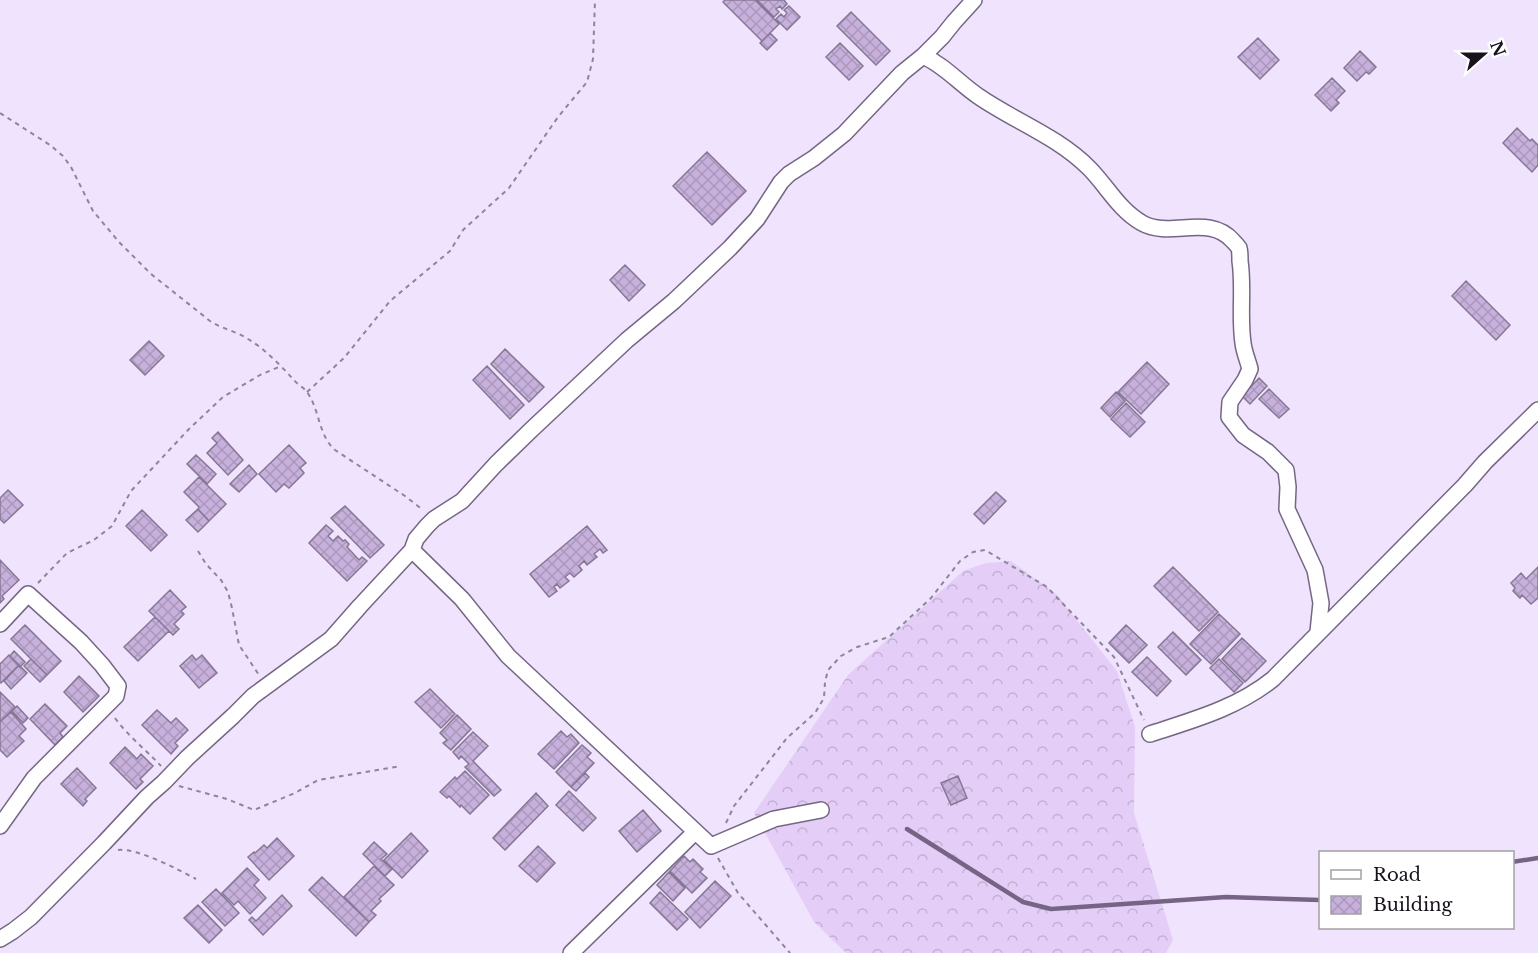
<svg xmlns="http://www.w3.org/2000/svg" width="1538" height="953" font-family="'Libre Baskerville',serif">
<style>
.forest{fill:url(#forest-crowns)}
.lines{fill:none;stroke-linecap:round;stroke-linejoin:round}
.stream{stroke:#756484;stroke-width:4.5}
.building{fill:url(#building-cross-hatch);stroke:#867794;stroke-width:1.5}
.minor-casing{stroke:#756783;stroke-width:18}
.path{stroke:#8f8598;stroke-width:2;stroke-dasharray:4.5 4.5;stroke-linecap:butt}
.minor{stroke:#fff;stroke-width:15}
</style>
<defs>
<pattern id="forest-crowns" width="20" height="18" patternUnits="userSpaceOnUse" patternTransform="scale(1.5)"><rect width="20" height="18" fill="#e4cef8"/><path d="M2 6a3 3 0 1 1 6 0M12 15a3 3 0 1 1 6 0" fill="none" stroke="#c3b0d4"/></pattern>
<pattern id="building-cross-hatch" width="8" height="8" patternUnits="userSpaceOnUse" patternTransform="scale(1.5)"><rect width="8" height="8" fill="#c7b1dc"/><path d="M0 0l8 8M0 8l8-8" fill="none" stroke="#aa97bc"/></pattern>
</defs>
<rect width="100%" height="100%" fill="#f0e3fd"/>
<path class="forest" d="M 1011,561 L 1056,594 L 1117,671 L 1135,727 L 1134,813 L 1173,940 L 1166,953 L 846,953 L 814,922 L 754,813 L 848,675 L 963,571 L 986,563 Z"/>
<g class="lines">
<path class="stream" d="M 907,829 L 1023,902 L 1051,909 L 1226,897 L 1320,900
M 1512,862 L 1538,858"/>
</g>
<path class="building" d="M 725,0 L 755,0 L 779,24 L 762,41 L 723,2 Z
M 757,0 L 784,0 L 787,4 L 782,9 L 780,6 L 776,9 L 779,12 L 774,17 Z
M 789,6 L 800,17 L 787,30 L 776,19 L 781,14 L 784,17 L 787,13 L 784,10 Z
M 851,12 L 890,51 L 876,65 L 837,26 Z
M 770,33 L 777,40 L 767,50 L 760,43 Z
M 1258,38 L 1279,60 L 1260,79 L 1238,57 Z
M 840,43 L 863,66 L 849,80 L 826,57 Z
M 1360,51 L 1376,67 L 1369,74 L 1366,72 L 1357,81 L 1344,68 Z
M 1332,78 L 1345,91 L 1336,100 L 1339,103 L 1331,111 L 1315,95 Z
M 1517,128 L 1530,141 L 1532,139 L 1538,145 L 1538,165 L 1532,172 L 1503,143 Z
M 707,152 L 746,191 L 712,225 L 673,186 Z
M 625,265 L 645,285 L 629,301 L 610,280 Z
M 1466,281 L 1510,325 L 1496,340 L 1452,296 Z
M 149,341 L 164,356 L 145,375 L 130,360 Z
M 505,349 L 544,387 L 529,402 L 491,364 Z
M 1147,362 L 1169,384 L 1141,414 L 1118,392 Z
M 487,366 L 524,405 L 510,419 L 473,380 Z
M 1259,378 L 1267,386 L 1250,404 L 1242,396 Z
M 1269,389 L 1289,409 L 1279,418 L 1259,399 Z
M 1116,392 L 1125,401 L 1110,417 L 1101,408 Z
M 1126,403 L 1145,422 L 1130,437 L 1111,419 Z
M 218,432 L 243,460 L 228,475 L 207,453 L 217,443 L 212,438 Z
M 289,445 L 306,463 L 300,468 L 304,473 L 289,488 L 284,484 L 276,492 L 259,474 Z
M 196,455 L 216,474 L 207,484 L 187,464 Z
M 249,465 L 257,474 L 239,492 L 230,484 Z
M 199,477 L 226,504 L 209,521 L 198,509 L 199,507 L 184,492 Z
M 8,490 L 23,505 L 4,523 L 0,519 L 0,498 Z
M 996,492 L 1006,501 L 984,524 L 974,514 Z
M 345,506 L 384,545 L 370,558 L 331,518 Z
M 198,509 L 209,521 L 198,532 L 186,520 Z
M 142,510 L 167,535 L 151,551 L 126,526 Z
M 326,525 L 333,531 L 328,536 L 333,541 L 338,536 L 343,541 L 345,540 L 349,544 L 347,547 L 359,560 L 362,557 L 367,561 L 347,581 L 309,543 Z
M 587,526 L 607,550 L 603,553 L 600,549 L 594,554 L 597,557 L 587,565 L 584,561 L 579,566 L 582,570 L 574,577 L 570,573 L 565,577 L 569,581 L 560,588 L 557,584 L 554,587 L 557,591 L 549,597 L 530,574 Z
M 0,560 L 19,580 L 2,596 L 4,599 L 0,603 Z
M 1173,567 L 1218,612 L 1199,631 L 1154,586 Z
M 1538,567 L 1538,598 L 1531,604 L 1522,595 L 1520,598 L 1513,591 L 1515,588 L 1511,583 L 1521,573 L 1526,579 Z
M 170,590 L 186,607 L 181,611 L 184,614 L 174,624 L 179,629 L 173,635 L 149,611 Z
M 1219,614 L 1240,634 L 1211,664 L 1190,644 Z
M 155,617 L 169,631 L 138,661 L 124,647 Z
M 25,625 L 61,661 L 47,675 L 11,639 Z
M 1126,625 L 1147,645 L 1129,663 L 1109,643 Z
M 1173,632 L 1201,660 L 1186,675 L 1158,647 Z
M 1242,638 L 1266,661 L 1245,682 L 1222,659 Z
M 14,651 L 25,662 L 20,667 L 10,656 Z
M 9,655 L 19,665 L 1,683 L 0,682 L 0,664 Z
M 192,655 L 196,660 L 202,655 L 217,673 L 199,688 L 180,666 Z
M 1147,657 L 1171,681 L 1157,696 L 1132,672 Z
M 31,659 L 47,675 L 40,682 L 24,666 Z
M 1219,659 L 1243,683 L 1234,692 L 1210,668 Z
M 19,665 L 27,673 L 11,689 L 4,681 Z
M 79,676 L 99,696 L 83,712 L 64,692 Z
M 430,689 L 455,714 L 441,728 L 415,702 Z
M 0,692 L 15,707 L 0,722 Z
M 45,704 L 67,726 L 60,733 L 63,737 L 55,745 L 30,719 Z
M 17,706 L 28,718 L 23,723 L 12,711 Z
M 157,710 L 171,723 L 176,718 L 188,730 L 175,743 L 178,746 L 171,754 L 142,725 Z
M 11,712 L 26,729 L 19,736 L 24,741 L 7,757 L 0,750 L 0,722 Z
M 457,715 L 471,729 L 451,750 L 443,743 L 447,740 L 440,733 Z
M 561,731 L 567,737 L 571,734 L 579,743 L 554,769 L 538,754 Z
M 473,732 L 488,746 L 473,761 L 501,790 L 494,796 L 465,767 L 469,764 L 461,756 L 459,759 L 453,752 Z
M 582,745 L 591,753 L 587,757 L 594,763 L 571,787 L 556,772 Z
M 125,747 L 137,759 L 141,754 L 153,766 L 140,779 L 143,782 L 136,789 L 110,763 Z
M 77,768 L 96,788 L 85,799 L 87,801 L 83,806 L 61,784 Z
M 465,771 L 489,795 L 470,814 L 461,805 L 460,807 L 449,796 L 447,798 L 440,792 L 455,777 L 457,779 Z
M 585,773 L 589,777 L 576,791 L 571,787 Z
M 958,776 L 967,798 L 951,805 L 941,783 Z
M 569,791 L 596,818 L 583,831 L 556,805 Z
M 536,793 L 548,806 L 505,850 L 493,838 Z
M 643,810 L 661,831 L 637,852 L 619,831 Z
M 411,833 L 428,851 L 402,878 L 384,860 Z
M 277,838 L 294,856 L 269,880 L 248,857 L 254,852 L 255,853 L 264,845 L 267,848 Z
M 374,842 L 387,854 L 381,859 L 392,869 L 385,876 L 363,854 Z
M 538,846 L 555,863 L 537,882 L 519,866 Z
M 684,856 L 690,862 L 693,859 L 703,869 L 700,872 L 707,878 L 692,893 L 670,871 Z
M 374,866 L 394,885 L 379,899 L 381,901 L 371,911 L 376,915 L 369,922 L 344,897 Z
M 247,868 L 259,880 L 254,885 L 266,898 L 250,914 L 238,901 L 234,905 L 222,893 Z
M 669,872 L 685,888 L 673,901 L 657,885 Z
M 322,877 L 369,922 L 356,936 L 309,890 Z
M 715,881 L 731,896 L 700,928 L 685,912 Z
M 216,889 L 239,913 L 225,926 L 202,902 Z
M 660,892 L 688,919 L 677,930 L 650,903 Z
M 282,895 L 292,906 L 263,935 L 249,920 L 252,917 L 256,921 Z
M 198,905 L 222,930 L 209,943 L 184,918 Z"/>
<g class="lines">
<g class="minor-casing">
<path id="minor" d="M 923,56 C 944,65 959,83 978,96 C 1014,121 1057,136 1089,168 C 1107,186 1119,210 1142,223 C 1170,239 1209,213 1233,241 C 1235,243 1237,245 1239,248 C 1240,251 1240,257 1240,261 C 1244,288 1239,316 1243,343 C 1244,352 1248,361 1250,369 L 1245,380 L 1230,402 L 1229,417 L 1243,435 L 1268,452 L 1286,470 L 1288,487 L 1287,509 L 1315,570 L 1321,603 L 1318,632
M 412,550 L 462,599 L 508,656 L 711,846 L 774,819 L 821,810
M 0,624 L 28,594 L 81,642 L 102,665 L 118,686 L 116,696 L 34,778 L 0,826
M 1150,734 C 1193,720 1237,708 1273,679 L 1465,485 L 1485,462 L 1538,410
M 0,939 L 13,931 L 31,917 L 104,843 L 147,797 L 164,782 L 187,758 L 233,716 L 253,696 L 331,639 L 360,606 L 412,550 L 416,539 L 427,526 L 434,519 L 462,501 L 496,464 L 531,430 L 627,340 L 674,301 L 730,248 L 757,219 L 781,182 L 789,174 L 814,158 L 844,134 L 902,73 L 923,56 L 942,37 L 954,22 L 974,0
M 571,953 L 695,832"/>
</g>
<path class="path" d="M 0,113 L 50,145 L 63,156 L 71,167 L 93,211 L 119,242 L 151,274 L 210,321 C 222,329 236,331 248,339 C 265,349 280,365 293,379 C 297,384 303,387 307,392 C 320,410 318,435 335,450 L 405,496 L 423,510
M 307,392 L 344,358 L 390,301 L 450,251 L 463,230 L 509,188 L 558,117 L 587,82 L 593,59 L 595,0
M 198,551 L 206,564 L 221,580 L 228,592 L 232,608 L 239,645 L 259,675
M 38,583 L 67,553 L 94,540 L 112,526 L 131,491 L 189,429 L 223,397 L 260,375 L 281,366
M 115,718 C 128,736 145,749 161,766
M 179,786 L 227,799 L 254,810 L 295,793 L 318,780 L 401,766
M 726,823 L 734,806 L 787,738 L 815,713 L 824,698 L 825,682 L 828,670 L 841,656 L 857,647 L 889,637 L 931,598 L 960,561 L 973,552 L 985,550 L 1047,587 L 1114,657 L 1144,720
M 118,850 C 138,848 177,869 196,879
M 718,858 L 738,893 L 790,953"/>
<use href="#minor" class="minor"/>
</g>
<rect x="1319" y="851" width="195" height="78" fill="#ffffff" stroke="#a2a0a4" stroke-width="1.5"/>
<rect x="1331" y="870" width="30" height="9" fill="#ffffff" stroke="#a2a0a4" stroke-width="1.5"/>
<text x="1373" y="881" font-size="18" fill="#17111c">Road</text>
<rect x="1331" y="896" width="30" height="18" fill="url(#building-cross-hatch)" stroke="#a2a0a4" stroke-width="1.5"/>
<text x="1373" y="911" font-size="18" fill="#17111c">Building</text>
<g transform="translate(1484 54) rotate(69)" stroke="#ffffff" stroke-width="4.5" paint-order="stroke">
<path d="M0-4.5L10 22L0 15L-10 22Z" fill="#17111c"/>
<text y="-9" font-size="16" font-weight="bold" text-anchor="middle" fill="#17111c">N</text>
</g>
</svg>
